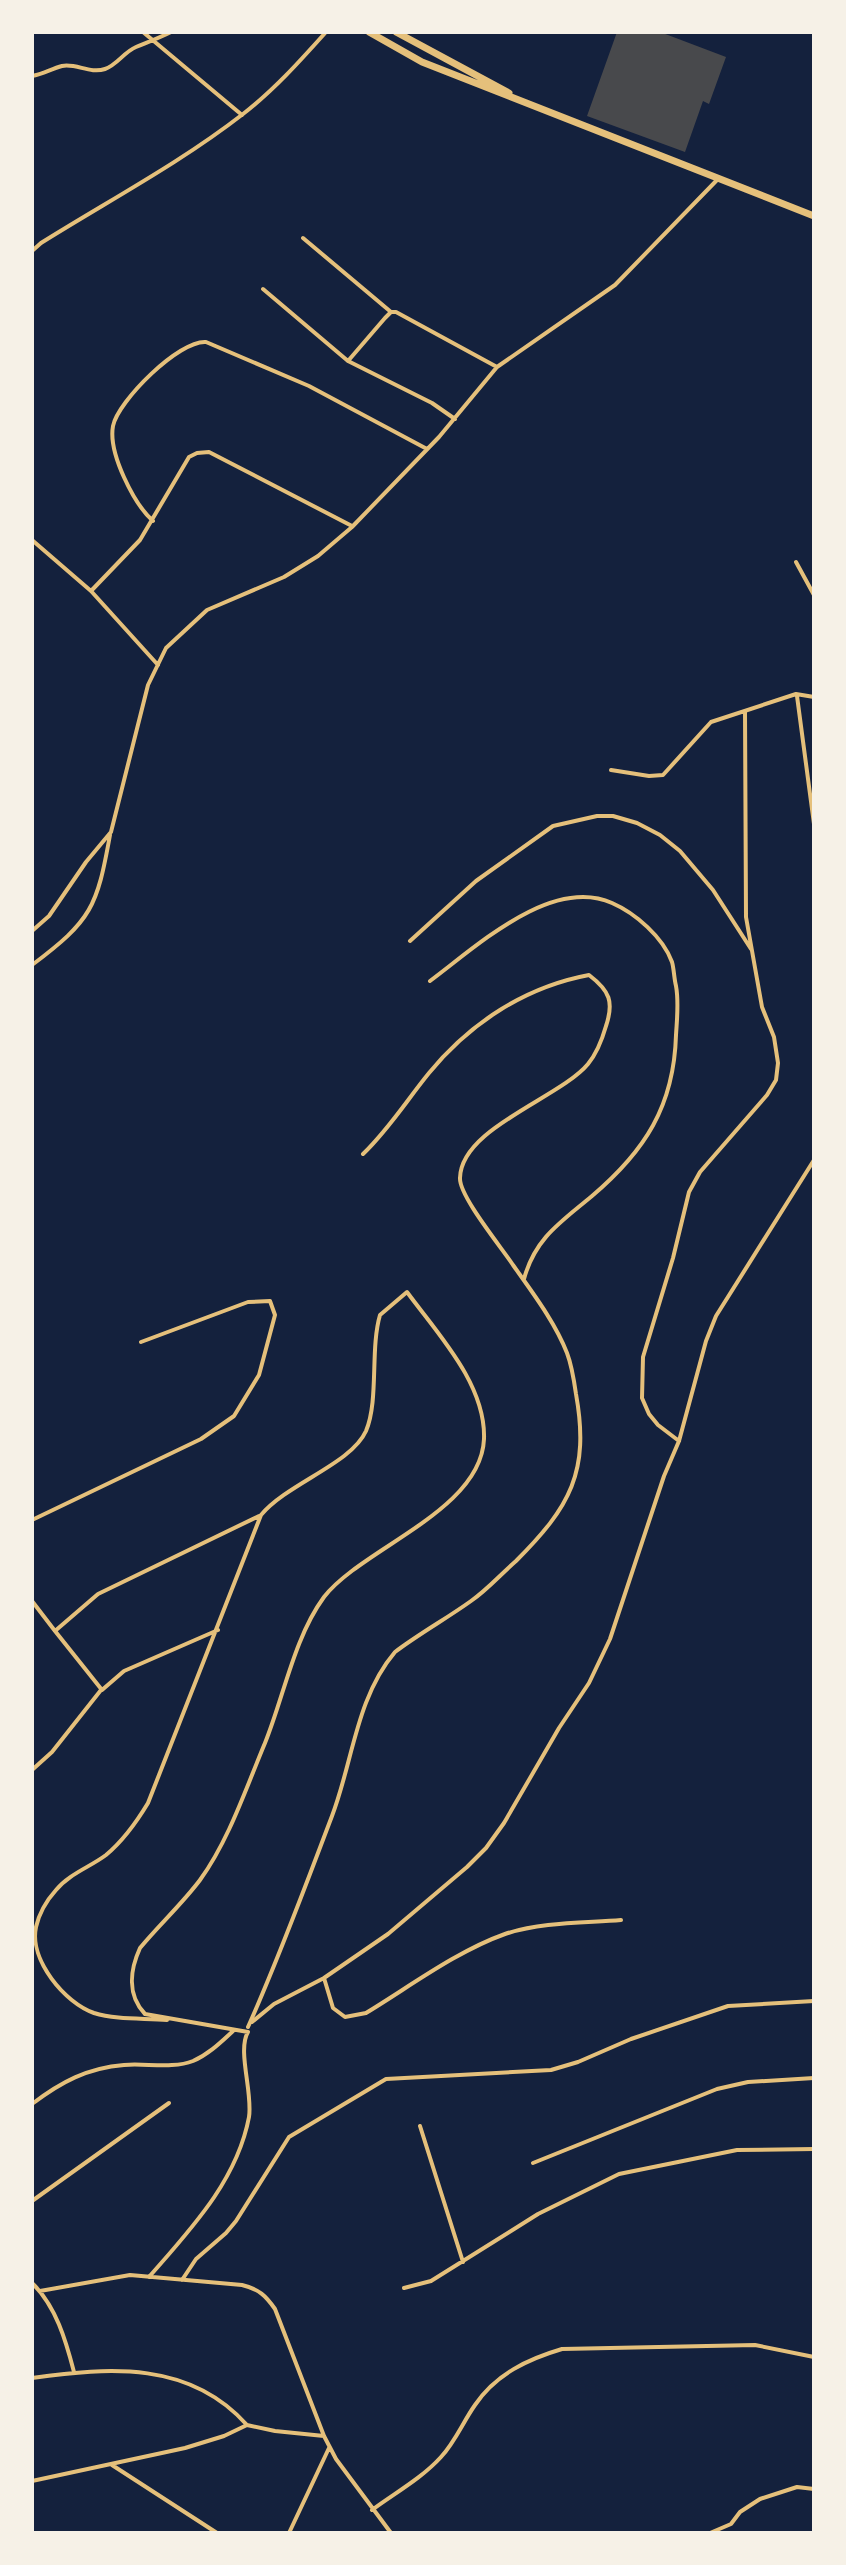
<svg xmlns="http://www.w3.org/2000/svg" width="846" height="2565" font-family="'Golos Text',sans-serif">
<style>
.building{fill:#48494c}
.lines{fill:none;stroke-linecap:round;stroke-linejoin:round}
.minor{stroke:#e5c07b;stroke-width:4}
.primary{stroke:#e5c07b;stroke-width:7}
</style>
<rect width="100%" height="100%" fill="#14213d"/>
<path class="building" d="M 617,32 L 660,32 L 726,57 L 709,104 L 703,101 L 685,152 L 587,116 Z"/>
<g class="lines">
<path class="minor" d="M 143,32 L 242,115
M 32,76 C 43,74 51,69 62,66 C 76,63 90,74 105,69 C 117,65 124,52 136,47 C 148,42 159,38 171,32
M 303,238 L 391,312
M 32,251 L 41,243 C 108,201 180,163 243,114 C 274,90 300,61 326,32
M 263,289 L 348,361 L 385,318 L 391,312 L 396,312 L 497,367
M 348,361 L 432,403 L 455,419
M 153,521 C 134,504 108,453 113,426 C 118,401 179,340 206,342 L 309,386 L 427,449
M 32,540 L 91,591 L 158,665
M 796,562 L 814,595
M 91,591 L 140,540 L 189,457 L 197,453 L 209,452 L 352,526
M 797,696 L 814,824
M 611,770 L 649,776 L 663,775 L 711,722 L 796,694 L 814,697
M 32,931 L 49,916 L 86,862 L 111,832 L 148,685 L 166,648 L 207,610 L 284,577 L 318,556 L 352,527 L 439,437 L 497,367 L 615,285 L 717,180
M 410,941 L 476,881 L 553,826 L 597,816 L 613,816 L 637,823 L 660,835 L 680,851 L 713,890 L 751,949
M 32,965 C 92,920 97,907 110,835
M 430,981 C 476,947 551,876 612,903 C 635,913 663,937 672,962 C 674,969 674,978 676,986 C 679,1002 677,1018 676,1035 C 674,1106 645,1151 592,1196 C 561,1222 535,1238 524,1279
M 679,1441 L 658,1425 L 649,1414 L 642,1398 L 643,1357 L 673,1258 L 689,1192 L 700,1172 L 767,1095 L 776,1080 L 778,1063 L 774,1037 L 762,1007 L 746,917 L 745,712
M 32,1520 L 201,1439 L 234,1416 L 259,1375 L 275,1315 L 270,1301 L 248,1302 L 141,1342
M 32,1601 L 55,1631
M 218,1630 L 124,1671 L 102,1690 L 55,1631 L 98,1594 L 259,1516
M 32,1770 L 52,1752 L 101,1690
M 324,1978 L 333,2008 L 345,2017 L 366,2013 C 409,1987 457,1951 505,1934 C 541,1922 584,1923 621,1920
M 167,2020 C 144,2018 116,2020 94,2013 C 65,2003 29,1960 36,1927 C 39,1914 47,1900 56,1890 C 69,1874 90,1867 106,1855 C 124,1840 136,1823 148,1803 L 261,1515 C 288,1483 351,1464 366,1431 C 379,1400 370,1349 380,1315 L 407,1292 C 437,1333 486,1384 484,1439 C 481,1511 362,1548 324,1597 C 294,1638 284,1696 265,1743 C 246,1788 229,1840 200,1880 C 182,1904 159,1925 140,1948 C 130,1970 127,1995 145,2014 L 248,2032
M 252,2022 L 274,2004 L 324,1978 L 388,1934 L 467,1867 L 486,1848 L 504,1823 L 559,1728 L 589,1683 L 610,1639 L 664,1476 L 679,1441 L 706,1341 L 716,1316 L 814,1160
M 248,2027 C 279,1958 305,1887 332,1816 C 353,1761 356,1698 395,1652 C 420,1633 446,1619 471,1601 C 487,1590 501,1574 516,1561 C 570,1507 590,1472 576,1394 C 574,1380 572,1366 567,1353 C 555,1322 532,1292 513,1265 C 502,1248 459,1196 460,1178 C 461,1128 560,1098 588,1064 C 597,1053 602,1040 606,1026 C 614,1002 610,991 589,975 C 525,987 470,1023 429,1073 C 407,1100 389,1129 363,1154
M 32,2104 C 61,2082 87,2068 124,2065 C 145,2063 173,2069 193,2061 C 209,2054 221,2042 233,2031
M 420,2126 L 463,2262
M 533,2163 L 717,2089 L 748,2082 L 814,2078
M 32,2201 L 169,2103
M 149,2277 C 190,2230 237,2181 249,2117 C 253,2093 237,2050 248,2032
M 182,2280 L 196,2259 L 226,2233 L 236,2221 L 289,2137 L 386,2079 L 551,2070 L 578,2062 L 631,2039 L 728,2006 L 814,2001
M 32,2283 C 56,2306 66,2341 74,2372
M 404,2288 L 431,2281 L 538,2214 L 619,2174 L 737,2150 L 814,2149
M 40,2291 L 130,2275 L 242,2285 C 259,2289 266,2296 275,2309 L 324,2436 L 336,2459 L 391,2533
M 32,2378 C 110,2367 190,2361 247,2425
M 112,2465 L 217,2533
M 32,2481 L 185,2448 L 224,2436 L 247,2425 L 275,2431 L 324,2436
M 372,2510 C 395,2493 422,2478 441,2457 C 455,2442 463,2422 475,2405 C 496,2374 528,2359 562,2349 L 755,2345 L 814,2357
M 289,2533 L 329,2448
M 710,2533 L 731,2524 L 740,2512 L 760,2499 L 797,2487 L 814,2489"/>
<path class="primary" d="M 369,32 L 422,62 L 814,216
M 396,32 L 509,93"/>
</g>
<rect width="846" height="2565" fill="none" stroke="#f6f1e7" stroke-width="68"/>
</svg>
